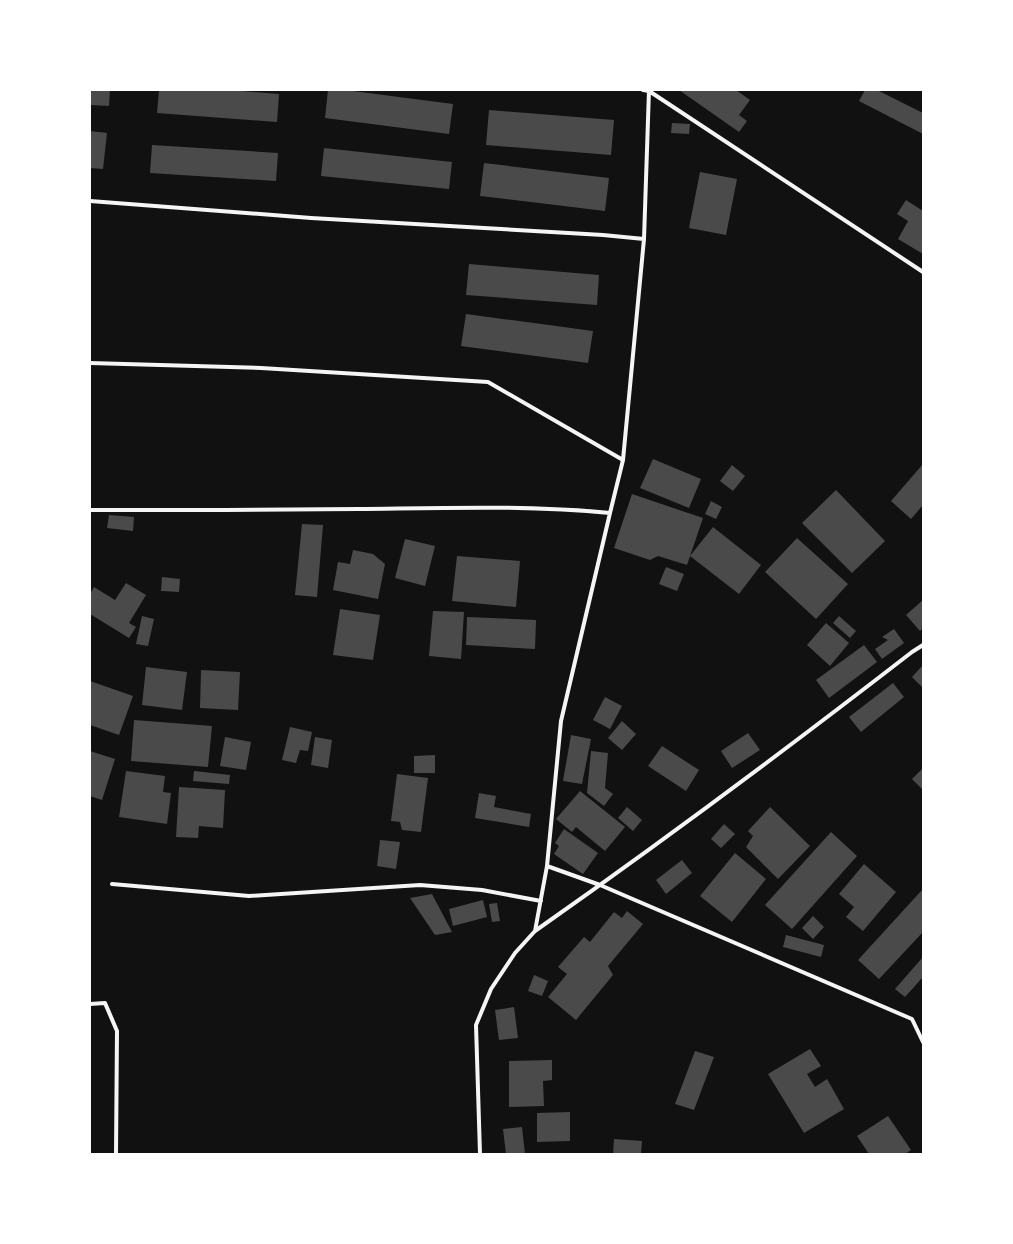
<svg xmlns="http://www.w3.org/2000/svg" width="1013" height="1244" font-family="Lato,sans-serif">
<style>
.building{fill:#4a4a4a}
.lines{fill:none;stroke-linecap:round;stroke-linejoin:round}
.minor{stroke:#f5f5f5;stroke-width:4}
</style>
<rect width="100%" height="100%" fill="#111"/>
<path class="building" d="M 90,90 L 110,90 L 109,106 L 90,105 Z
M 159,90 L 229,90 L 279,94 L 277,122 L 157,113 Z
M 328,90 L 345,90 L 453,104 L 449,134 L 325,118 Z
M 679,90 L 736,90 L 750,100 L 739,115 L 747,121 L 739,132 Z
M 865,90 L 877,90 L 923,113 L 923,134 L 859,101 Z
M 489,110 L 614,120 L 611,155 L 486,145 Z
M 672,123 L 690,124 L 689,134 L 671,133 Z
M 90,131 L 107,133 L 103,169 L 90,168 Z
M 152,145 L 278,153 L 276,181 L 150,173 Z
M 324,148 L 452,162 L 449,189 L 321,176 Z
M 484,163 L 609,178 L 605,211 L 480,196 Z
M 700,172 L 737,179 L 726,235 L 689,228 Z
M 906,200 L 923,211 L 923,254 L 898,239 L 908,221 L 897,214 Z
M 469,264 L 599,275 L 597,305 L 466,295 Z
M 466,314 L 593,331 L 588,363 L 461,346 Z
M 653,459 L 701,479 L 689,508 L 640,488 Z
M 923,464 L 923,505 L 911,519 L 891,501 Z
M 732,465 L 745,476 L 733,491 L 720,481 Z
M 836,490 L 885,541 L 852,573 L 802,523 Z
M 632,494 L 703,518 L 687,565 L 658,556 L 650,560 L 614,548 Z
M 711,501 L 722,507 L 716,519 L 705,514 Z
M 109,515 L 134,517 L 133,531 L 107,528 Z
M 302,524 L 323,525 L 317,597 L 295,595 Z
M 713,527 L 761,565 L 739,594 L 690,556 Z
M 797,538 L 848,584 L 816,619 L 765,572 Z
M 405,539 L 435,546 L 425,586 L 395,578 Z
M 353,550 L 373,554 L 385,564 L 378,599 L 333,590 L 338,562 L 350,564 Z
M 457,556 L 520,561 L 516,607 L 452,601 Z
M 666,567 L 684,574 L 677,591 L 659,584 Z
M 162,577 L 180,579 L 179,592 L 161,591 Z
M 126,583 L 146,595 L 129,623 L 136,627 L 129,638 L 90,614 L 90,594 L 94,587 L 115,600 Z
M 923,600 L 923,628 L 920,631 L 906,615 Z
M 340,609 L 380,615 L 373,660 L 333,655 Z
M 433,611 L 464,612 L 461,659 L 429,656 Z
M 142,616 L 154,619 L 148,646 L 136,644 Z
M 839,616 L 856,631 L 850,638 L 833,623 Z
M 467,617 L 536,620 L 535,649 L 466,645 Z
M 826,623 L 849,643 L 830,666 L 807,645 Z
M 894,629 L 904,643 L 882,659 L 875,649 L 888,640 L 882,637 Z
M 864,645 L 877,662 L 829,698 L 816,680 Z
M 923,665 L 923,688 L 912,677 Z
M 146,667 L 187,672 L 182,710 L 142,705 Z
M 201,670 L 240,672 L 238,710 L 200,708 Z
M 90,681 L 133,696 L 119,735 L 90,725 Z
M 893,683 L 904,697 L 861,732 L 849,717 Z
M 605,697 L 622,706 L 610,729 L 593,720 Z
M 134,720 L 212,726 L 208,767 L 131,761 Z
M 622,721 L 636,734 L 622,750 L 608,738 Z
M 290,727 L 312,732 L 308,751 L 300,750 L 296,763 L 282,760 Z
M 748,733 L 760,750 L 732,768 L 721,751 Z
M 571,735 L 591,739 L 582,784 L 563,781 Z
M 225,737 L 251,742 L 246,770 L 220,766 Z
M 315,737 L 332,740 L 328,768 L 311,765 Z
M 662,746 L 699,770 L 686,791 L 648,766 Z
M 90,751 L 115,759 L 102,800 L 90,796 Z
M 591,751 L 608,753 L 605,788 L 613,794 L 604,806 L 587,793 Z
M 435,755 L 435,773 L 414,773 L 414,756 Z
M 923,768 L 923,790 L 912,779 Z
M 126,771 L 165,776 L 163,792 L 171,793 L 167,824 L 119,817 Z
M 194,771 L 230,775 L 229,784 L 193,781 Z
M 397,774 L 428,778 L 421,832 L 402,830 L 400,822 L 391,821 Z
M 179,787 L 225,790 L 223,828 L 199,826 L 198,838 L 176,837 Z
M 580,791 L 625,827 L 605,851 L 576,827 L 572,832 L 556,819 Z
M 479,793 L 496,796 L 494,807 L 531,814 L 529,827 L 475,818 Z
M 627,807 L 642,820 L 633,831 L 618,818 Z
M 770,807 L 810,846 L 778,879 L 746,847 L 753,836 L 748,831 Z
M 724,824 L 735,834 L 721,848 L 711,839 Z
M 564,829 L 598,853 L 583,874 L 554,854 L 559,846 L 555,843 Z
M 831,832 L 857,856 L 792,929 L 765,905 Z
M 380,840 L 400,842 L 396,869 L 377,866 Z
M 735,853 L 766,879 L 732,922 L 700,896 Z
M 682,860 L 692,873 L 666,894 L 656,880 Z
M 864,864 L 896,892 L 863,931 L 846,917 L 854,907 L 839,894 Z
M 922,890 L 923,891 L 923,932 L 879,979 L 858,960 Z
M 432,894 L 452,932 L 435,935 L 410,898 Z
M 483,900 L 487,917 L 453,926 L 449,909 Z
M 497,903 L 500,921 L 492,922 L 489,904 Z
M 627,911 L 643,924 L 608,966 L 613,975 L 576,1020 L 548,997 L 567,974 L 558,967 L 584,937 L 590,942 L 614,912 L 622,918 Z
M 813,916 L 824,927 L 813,939 L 802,928 Z
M 786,935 L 824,945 L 821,957 L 783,947 Z
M 923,957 L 923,977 L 905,997 L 895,989 Z
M 534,975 L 548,981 L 542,996 L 528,991 Z
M 514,1007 L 518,1038 L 499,1040 L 495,1010 Z
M 810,1049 L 821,1066 L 807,1074 L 815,1087 L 827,1079 L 844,1109 L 804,1133 L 768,1074 Z
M 695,1051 L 714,1057 L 694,1110 L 675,1104 Z
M 552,1060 L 552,1080 L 543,1081 L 544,1106 L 509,1107 L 509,1061 Z
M 570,1112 L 570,1141 L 537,1142 L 537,1113 Z
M 888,1116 L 911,1150 L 905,1154 L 869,1154 L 857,1136 Z
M 522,1127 L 525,1154 L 506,1154 L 503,1129 Z
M 614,1139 L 642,1141 L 641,1154 L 613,1154 Z"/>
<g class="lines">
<path class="minor" d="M 643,90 L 649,91 L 923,272
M 90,201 L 311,218 L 603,235 L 644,239
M 90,363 L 261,368 L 488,382 L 623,460
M 90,510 C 180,510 269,510 359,509 C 443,508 527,505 610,513 L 561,721 L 547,866 L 535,931
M 610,513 L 623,460 L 644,239 L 649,90
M 547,866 L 600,885 L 912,1019 L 923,1042
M 112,884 L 249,896 L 420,885 L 482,890 L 541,901
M 90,1004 L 105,1003 L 117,1031 L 116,1154
M 480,1154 L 476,1025 L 491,989 L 515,953 L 535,931 C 663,841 788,748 912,652 L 923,645"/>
</g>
<rect width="1013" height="1244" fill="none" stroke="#ffffff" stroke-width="182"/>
</svg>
